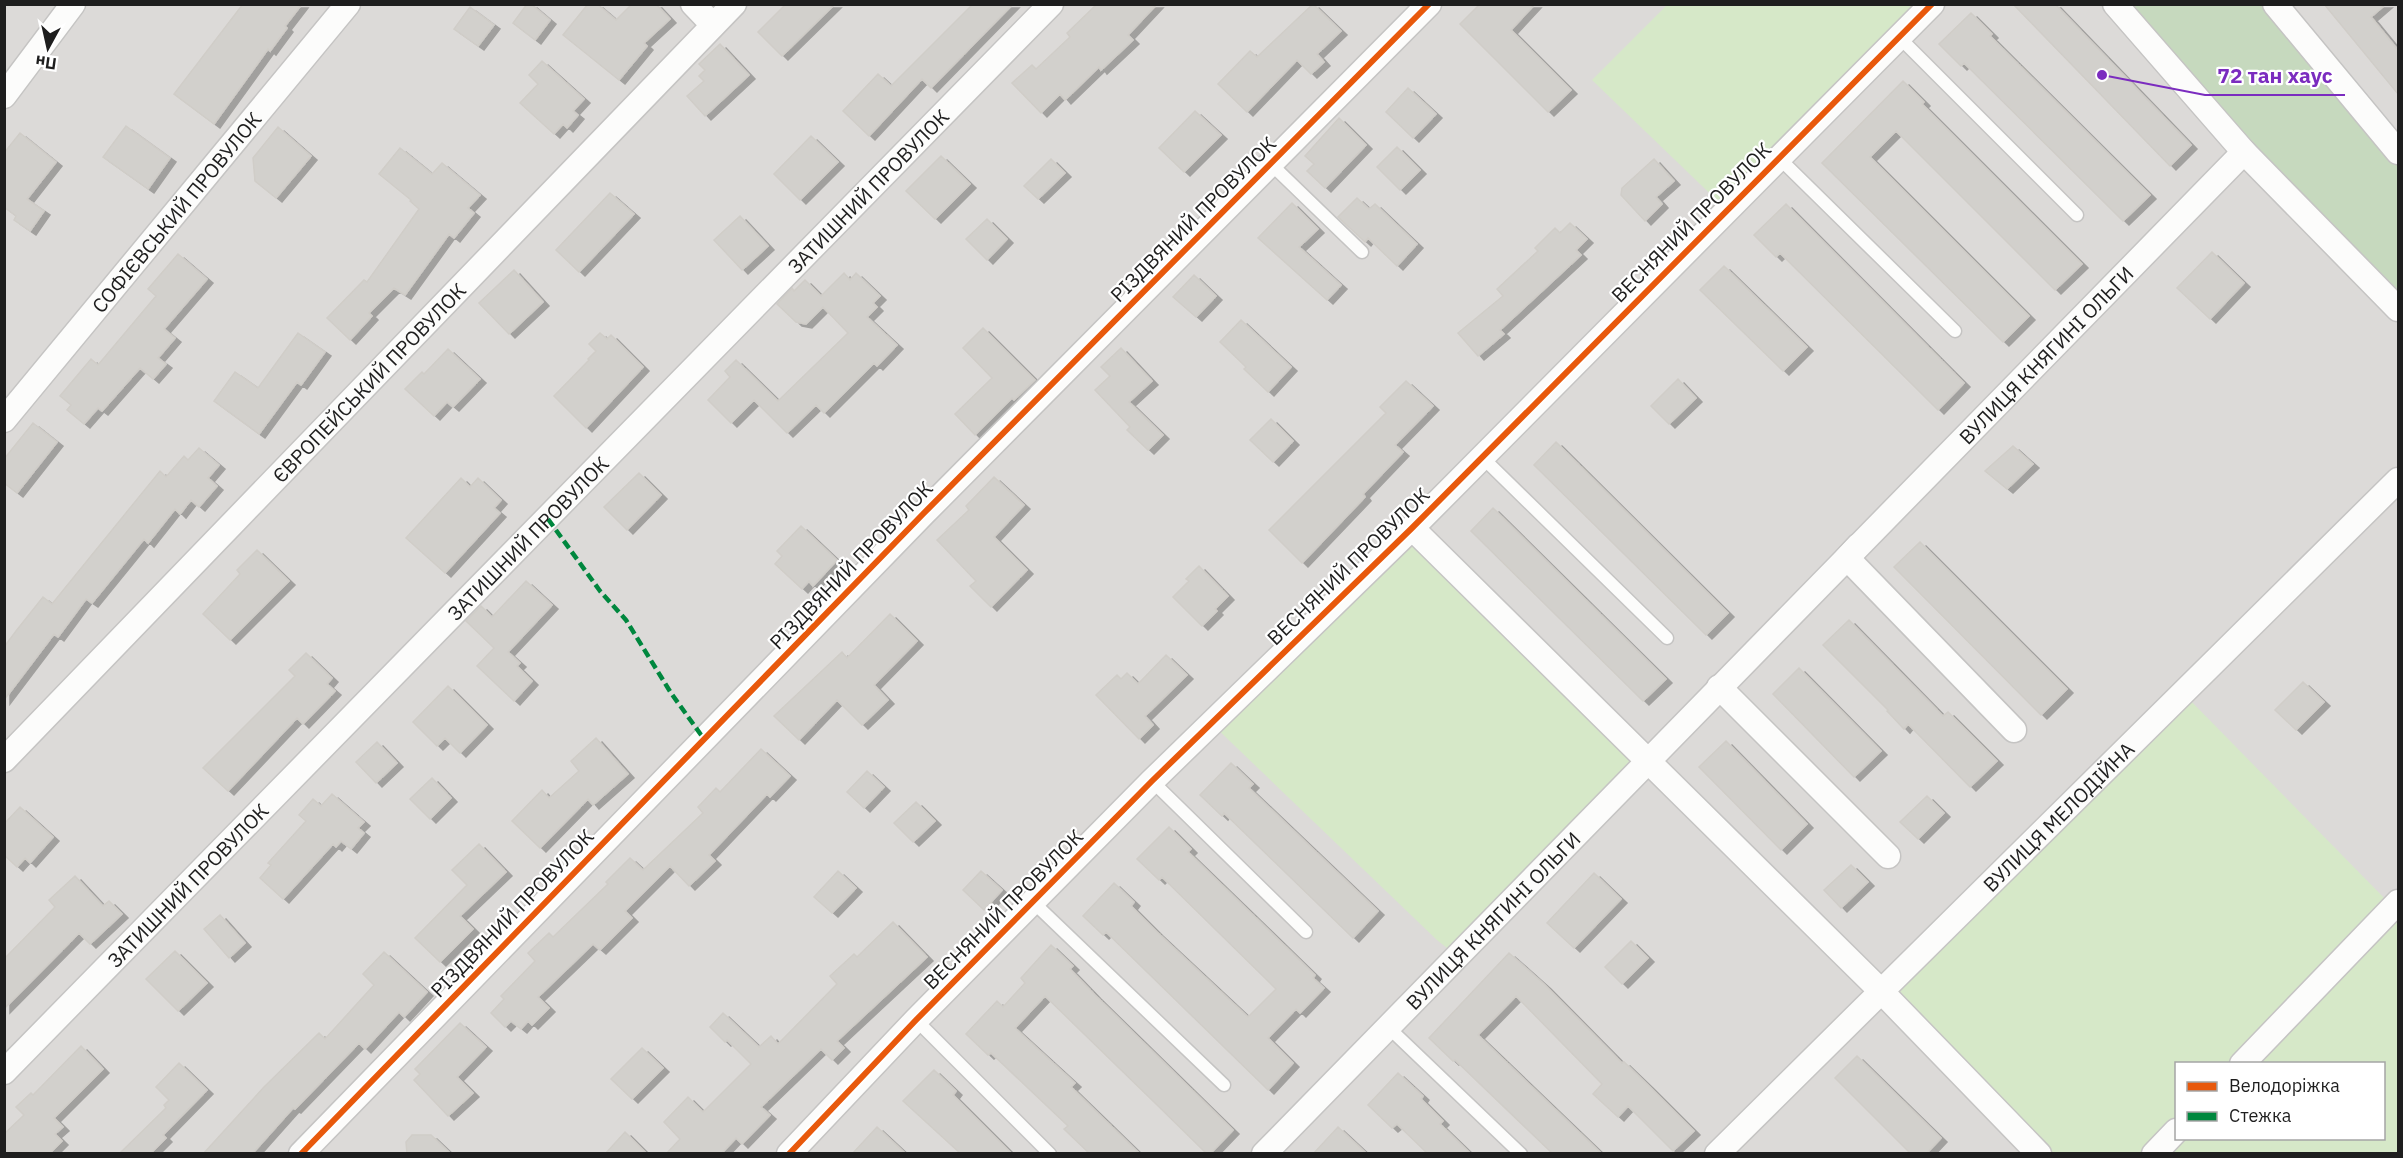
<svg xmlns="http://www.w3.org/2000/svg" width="2403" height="1158" font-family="'IBM Plex Sans',sans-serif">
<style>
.residential{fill:#dcdad8}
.grass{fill:#d6e8c8;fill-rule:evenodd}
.forest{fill:#c6d9be}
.building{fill:#d2d0cc;stroke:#d0cdc8;stroke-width:1.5;filter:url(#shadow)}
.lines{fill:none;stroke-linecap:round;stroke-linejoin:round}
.lane-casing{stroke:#c5c4c3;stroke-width:15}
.street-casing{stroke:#c5c4c3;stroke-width:27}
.lane{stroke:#fcfcfb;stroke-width:12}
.street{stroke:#fcfcfb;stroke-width:24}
.quiet{stroke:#00873e;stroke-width:4.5;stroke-dasharray:9 4.5;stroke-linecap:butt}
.cycleway-casing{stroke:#fff;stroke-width:10}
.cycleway{stroke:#e8590c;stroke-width:6}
.labels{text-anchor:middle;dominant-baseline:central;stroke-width:4.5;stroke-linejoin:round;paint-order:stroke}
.street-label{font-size:20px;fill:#1e1e1e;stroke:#fff}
.leader{fill:none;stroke:#7b2cbf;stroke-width:2}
.callout-dot{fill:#7b2cbf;stroke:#fff;stroke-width:2}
.callout-label{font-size:21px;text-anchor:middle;font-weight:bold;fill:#7b2cbf;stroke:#fff;stroke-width:4.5;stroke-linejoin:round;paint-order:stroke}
</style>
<defs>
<filter id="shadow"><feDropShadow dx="6" dy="4" stdDeviation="0" flood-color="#0004"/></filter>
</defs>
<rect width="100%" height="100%" fill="#edebe7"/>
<path class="residential" d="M 5,5 L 2115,5 L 2398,309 L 2398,902 L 2176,1064 L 2154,1153 L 5,1154 Z
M 2275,5 L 2398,5 L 2398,152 Z"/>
<path class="grass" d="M 1667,5 L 1932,5 L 1727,210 L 1592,80 Z
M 1412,528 L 1647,761 L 1457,956 L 1437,940 L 1211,723 Z
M 2183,693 L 2393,907 L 2398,902 L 2398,1153 L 2039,1153 L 1881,991 ZM 2176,1064 L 2384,1064 L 2384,1138 L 2176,1138 Z"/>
<path class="forest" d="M 2115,5 L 2275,5 L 2398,152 L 2398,309 Z"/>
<path class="building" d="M 243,4 L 302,4 L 285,26 L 287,28 L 270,51 L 268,49 L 214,124 L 174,94 Z
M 527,4 L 531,4 L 550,20 L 535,40 L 513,23 Z
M 588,4 L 597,4 L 616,20 L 632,4 L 656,4 L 670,19 L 644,43 L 647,46 L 619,80 L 563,35 Z
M 786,4 L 835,4 L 782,56 L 758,32 Z
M 973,4 L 1013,4 L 931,88 L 922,79 L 869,136 L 843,111 L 878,74 L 891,86 Z
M 1097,4 L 1157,4 L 1128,35 L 1133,40 L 1101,70 L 1099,67 L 1065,100 L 1060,94 L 1041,113 L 1012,83 L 1032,65 L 1036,69 L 1070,37 L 1067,33 Z
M 1313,4 L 1341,31 L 1317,54 L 1324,62 L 1311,74 L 1297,60 L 1247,112 L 1218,84 L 1250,51 L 1257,57 Z
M 1480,4 L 1535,4 L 1511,30 L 1571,90 L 1548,112 L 1460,24 Z
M 2013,4 L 2055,4 L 2191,145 L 2170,166 Z
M 2324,4 L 2386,4 L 2371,17 L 2398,50 L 2398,94 Z
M 470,7 L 494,25 L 478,46 L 454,29 Z
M 1971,13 L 1992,34 L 1990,36 L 2150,195 L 2123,221 L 1964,63 L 1961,66 L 1939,44 Z
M 720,44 L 749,75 L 705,116 L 687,96 L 704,81 L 699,76 L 705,70 L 699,64 Z
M 542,61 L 584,99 L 573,111 L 578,115 L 567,128 L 563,124 L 554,134 L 520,103 L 538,84 L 529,75 Z
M 1903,81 L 1924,102 L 1922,104 L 2082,264 L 2055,290 L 1896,131 L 1870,157 L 2029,316 L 2003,342 L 1822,163 Z
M 1408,88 L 1436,114 L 1413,138 L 1386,112 Z
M 1195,111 L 1221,135 L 1184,172 L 1159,148 Z
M 1339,118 L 1366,145 L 1325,188 L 1307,171 L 1314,164 L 1305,156 Z
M 126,126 L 170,158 L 148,189 L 103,157 Z
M 278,127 L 311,156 L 276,198 L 255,181 L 253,158 Z
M 20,133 L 56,162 L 27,199 L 44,211 L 30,231 L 14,220 L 16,216 L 4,207 L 4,153 Z
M 811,136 L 838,162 L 800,200 L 774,174 Z
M 1397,147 L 1420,170 L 1400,190 L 1377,167 Z
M 400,148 L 432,174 L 442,163 L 480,195 L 468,208 L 474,213 L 454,238 L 449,234 L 405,295 L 394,288 L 369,313 L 372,316 L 350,340 L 327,318 L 364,280 L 367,282 L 419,209 L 410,201 L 411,200 L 379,174 Z
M 941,156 L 970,184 L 935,219 L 906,191 Z
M 1051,159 L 1065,173 L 1038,199 L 1024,186 Z
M 1654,159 L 1674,181 L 1656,197 L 1662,204 L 1645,221 L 1621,195 L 1622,188 Z
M 610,193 L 634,214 L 579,272 L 556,250 Z
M 1357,198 L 1369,209 L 1375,204 L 1417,244 L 1397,266 L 1368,238 L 1365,242 L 1338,217 Z
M 1292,203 L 1318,229 L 1299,247 L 1341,285 L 1327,300 L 1258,238 Z
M 1786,204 L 1964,383 L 1938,410 L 1780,253 L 1776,257 L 1754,235 Z
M 740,216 L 768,246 L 742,270 L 714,240 Z
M 987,219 L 1007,239 L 987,260 L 966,239 Z
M 1570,223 L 1587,239 L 1576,250 L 1581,255 L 1500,330 L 1504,334 L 1478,356 L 1458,333 L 1503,296 L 1497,289 L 1538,251 L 1535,248 L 1555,228 L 1560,233 Z
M 2212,252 L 2244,283 L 2210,319 L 2177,288 Z
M 178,254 L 207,279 L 164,329 L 175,338 L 158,358 L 166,364 L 153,379 L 140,368 L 102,411 L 98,408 L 84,424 L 67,410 L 71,405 L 60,396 L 91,359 L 98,365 L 156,296 L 148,289 Z
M 1724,266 L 1807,347 L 1783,371 L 1700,290 Z
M 514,270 L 543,302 L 509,334 L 479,303 Z
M 844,273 L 850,280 L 856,273 L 880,296 L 873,303 L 877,307 L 867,317 L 897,345 L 877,366 L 874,363 L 824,413 L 816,405 L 787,433 L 754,400 L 731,423 L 708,400 L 730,377 L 725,371 L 736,360 L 778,401 L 848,333 L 823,307 L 806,324 L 796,322 L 777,304 L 792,288 L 794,291 L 805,280 L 821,296 Z
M 1194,275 L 1216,296 L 1196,317 L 1173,297 Z
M 1241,320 L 1291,367 L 1268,392 L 1244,369 L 1246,367 L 1220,342 Z
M 983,328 L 1035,380 L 1014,400 L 1012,398 L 975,435 L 955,414 L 992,378 L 963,348 Z
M 298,333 L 325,352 L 301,385 L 297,382 L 259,434 L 214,401 L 235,372 L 258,388 Z
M 600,333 L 607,339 L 611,335 L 643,367 L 586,428 L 554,396 L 589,360 L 588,359 L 596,351 L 589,344 Z
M 1121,348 L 1152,381 L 1129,402 L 1163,435 L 1148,450 L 1127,430 L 1130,427 L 1095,390 L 1110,376 L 1101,367 Z
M 448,349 L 480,379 L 453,407 L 447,402 L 434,416 L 405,389 L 422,372 L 424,374 Z
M 1678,379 L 1696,398 L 1669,424 L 1651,406 Z
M 1406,381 L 1433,406 L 1395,445 L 1403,452 L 1363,494 L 1365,497 L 1302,563 L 1269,530 L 1386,413 L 1380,407 Z
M 1271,419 L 1293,441 L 1273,462 L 1250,440 Z
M 33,423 L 57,442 L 17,493 L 4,483 L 4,459 Z
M 1556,442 L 1728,613 L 1706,635 L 1534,465 Z
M 2013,446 L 2033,464 L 2007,489 L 1985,471 Z
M 199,448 L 219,465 L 208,478 L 217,486 L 199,507 L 191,500 L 180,514 L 175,509 L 148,543 L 144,539 L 92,603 L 86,599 L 58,637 L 54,634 L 4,700 L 4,647 L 16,631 L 43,597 L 52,604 L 160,471 L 166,477 L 184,456 L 188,460 Z
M 639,473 L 661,495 L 627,530 L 604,507 Z
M 994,477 L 1024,505 L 994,537 L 1027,570 L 991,607 L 970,586 L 976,581 L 937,540 L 969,510 L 966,506 Z
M 461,478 L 470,487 L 478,478 L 501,500 L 494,508 L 500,513 L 445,573 L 406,538 Z
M 1493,508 L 1666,679 L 1643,701 L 1471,531 Z
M 801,526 L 837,560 L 813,586 L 809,581 L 802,589 L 775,564 L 782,556 L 777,551 Z
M 1920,542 L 2067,689 L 2041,715 L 1894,567 Z
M 257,550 L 289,581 L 230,640 L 203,614 L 240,574 L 237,570 Z
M 1199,566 L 1228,596 L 1215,609 L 1217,611 L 1202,626 L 1173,597 L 1189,581 L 1186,579 Z
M 526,581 L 552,605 L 508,652 L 520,663 L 517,666 L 532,681 L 514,701 L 477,666 L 494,648 L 466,621 L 481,606 L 492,617 Z
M 890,614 L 917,641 L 874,685 L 888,700 L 862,725 L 837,700 L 799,740 L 774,716 L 842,652 L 847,658 Z
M 1849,620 L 1943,716 L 1948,712 L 1997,761 L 1970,787 L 1908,724 L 1904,729 L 1887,711 L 1888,710 L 1823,645 Z
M 306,653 L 332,678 L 327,684 L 335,691 L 303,724 L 297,718 L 228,791 L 203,768 L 295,676 L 289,670 Z
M 1166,655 L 1187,675 L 1145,716 L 1153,725 L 1139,739 L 1096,695 L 1117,675 L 1121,679 L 1127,673 L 1138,684 Z
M 1799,668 L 1881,751 L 1854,777 L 1773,694 Z
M 2303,682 L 2324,702 L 2296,730 L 2275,710 Z
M 448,686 L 487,725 L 460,753 L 445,738 L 437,746 L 413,722 Z
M 596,738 L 628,774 L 593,805 L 588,799 L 540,848 L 512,821 L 542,790 L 549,798 L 579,771 L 571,761 Z
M 1726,741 L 1807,824 L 1781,850 L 1699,767 Z
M 377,742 L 397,763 L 376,783 L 356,762 Z
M 761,749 L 790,776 L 770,797 L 767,794 L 709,855 L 715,861 L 689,886 L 670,866 L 625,911 L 632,918 L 600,950 L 593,944 L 538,997 L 549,1008 L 532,1025 L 528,1021 L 521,1029 L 511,1021 L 505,1027 L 491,1013 L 504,999 L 501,996 L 535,961 L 528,953 L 549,933 L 553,937 L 608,884 L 606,882 L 630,858 L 643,870 L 703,813 L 698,807 L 716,788 L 720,792 Z
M 1231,763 L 1253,784 L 1249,788 L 1378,911 L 1353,938 L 1224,813 L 1222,816 L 1200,795 Z
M 867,771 L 884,787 L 864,808 L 847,792 Z
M 432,778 L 451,798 L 430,819 L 410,799 Z
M 332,794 L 364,822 L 358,828 L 364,833 L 351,849 L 341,841 L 336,847 L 333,844 L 283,899 L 260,878 L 271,865 L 268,863 L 306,821 L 299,815 L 313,799 L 321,806 Z
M 1927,796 L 1944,813 L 1918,839 L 1900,822 Z
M 916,802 L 935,821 L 913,842 L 894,823 Z
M 20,807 L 53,837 L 30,863 L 25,858 L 17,867 L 4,855 L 4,824 Z
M 1169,827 L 1191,849 L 1188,852 L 1315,975 L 1313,978 L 1324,988 L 1300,1013 L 1296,1009 L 1268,1038 L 1293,1063 L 1268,1090 L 1106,932 L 1103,935 L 1083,916 L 1114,883 L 1134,902 L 1131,906 L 1157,932 L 1248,1017 L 1276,989 L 1162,877 L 1159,880 L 1137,859 Z
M 479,844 L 506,872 L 460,916 L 473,929 L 440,962 L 415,938 L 467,885 L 452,870 Z
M 1851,865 L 1868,882 L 1841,908 L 1824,890 Z
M 838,871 L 856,888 L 832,913 L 814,897 Z
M 981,871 L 1002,890 L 984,910 L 963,890 Z
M 1594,873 L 1621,899 L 1574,948 L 1547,923 Z
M 75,876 L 103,906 L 109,901 L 122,914 L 90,944 L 79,933 L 4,1009 L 4,959 L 55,907 L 49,900 Z
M 220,915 L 245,943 L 229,958 L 204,929 Z
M 893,922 L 927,957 L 837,1041 L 844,1048 L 832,1060 L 821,1049 L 761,1107 L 770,1115 L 742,1144 L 736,1138 L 721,1154 L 666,1154 L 680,1139 L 664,1122 L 688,1097 L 703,1112 L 751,1064 L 727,1040 L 725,1042 L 710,1027 L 723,1013 L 759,1047 L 771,1036 L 778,1044 L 837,984 L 830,976 L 854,954 L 857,957 Z
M 1631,941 L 1648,958 L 1622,984 L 1605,967 Z
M 1051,945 L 1073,966 L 1070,969 L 1095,995 L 1233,1130 L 1210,1154 L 1207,1154 L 1155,1103 L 1045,996 L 1015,1028 L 1075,1083 L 1071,1087 L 1140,1154 L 1090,1154 L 1064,1129 L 1068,1126 L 991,1053 L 988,1055 L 966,1034 L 997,1001 L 1003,1007 L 1025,983 L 1021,978 Z
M 175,951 L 207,983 L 178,1011 L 146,979 Z
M 384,952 L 427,992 L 404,1017 L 399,1012 L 365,1049 L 359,1043 L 295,1109 L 293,1108 L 252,1154 L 203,1154 L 264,1087 L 319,1033 L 325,1039 L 374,985 L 363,974 Z
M 1509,953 L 1545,985 L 1622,1063 L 1624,1062 L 1647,1084 L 1694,1131 L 1673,1151 L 1628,1106 L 1618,1117 L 1593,1094 L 1602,1084 L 1516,996 L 1478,1035 L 1602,1154 L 1553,1154 L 1455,1060 L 1453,1061 L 1429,1038 Z
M 460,1023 L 486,1047 L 457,1077 L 473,1093 L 448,1116 L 414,1080 L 420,1074 L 415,1069 Z
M 81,1046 L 103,1069 L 54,1118 L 63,1127 L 55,1134 L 62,1141 L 49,1154 L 4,1154 L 4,1134 L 24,1115 L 16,1107 L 31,1093 L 33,1095 Z
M 642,1048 L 663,1068 L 632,1099 L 611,1079 Z
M 1857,1056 L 1941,1138 L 1926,1154 L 1911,1154 L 1835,1078 Z
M 179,1063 L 207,1090 L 163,1135 L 166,1138 L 150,1154 L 119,1154 L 166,1108 L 164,1105 L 169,1100 L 156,1087 Z
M 934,1070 L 956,1091 L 953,1095 L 1012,1154 L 961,1154 L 903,1101 Z
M 1398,1073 L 1423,1096 L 1421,1099 L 1443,1121 L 1440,1124 L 1471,1154 L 1428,1154 L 1397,1124 L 1392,1128 L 1368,1105 Z
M 877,1127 L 906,1154 L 852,1154 Z
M 1338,1127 L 1367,1154 L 1313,1154 Z
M 625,1132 L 647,1154 L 605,1154 Z
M 412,1135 L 431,1135 L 451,1154 L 407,1154 L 406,1142 Z"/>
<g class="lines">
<g class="lane-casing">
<path id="lane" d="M 1899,37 L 2077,215
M 1778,157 L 1955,331
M 1271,164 L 1362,252
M 1482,457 L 1667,638
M 1152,781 L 1306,932
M 1033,902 L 1224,1085
M 916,1020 L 1050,1154
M 1388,1027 L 1521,1154"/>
</g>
<g class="street-casing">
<g id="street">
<path d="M 693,4 L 713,25"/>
<path d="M 2115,4 L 2244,152 L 2398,309"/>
<path d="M 2275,4 L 2398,152"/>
<path d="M 4,96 L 73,4"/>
<path id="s1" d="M 4,420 L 348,4"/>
<path d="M 1412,528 L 1881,991 L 2039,1154"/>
<path d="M 1858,546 L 1847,558 L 2014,730"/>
<path d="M 1719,687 L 1888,856"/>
<path id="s2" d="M 4,760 L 734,4"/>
<path d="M 2242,1064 L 2398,902"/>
<path id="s3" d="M 4,1072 L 1051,4"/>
<path d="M 301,1154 L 923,514 L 1429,4"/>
<path d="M 789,1154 L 916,1020 L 1152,781 L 1412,528 L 1932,4"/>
<path id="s4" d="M 1264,1154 L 2244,152"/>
<path id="s5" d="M 1717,1154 L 2398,480"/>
<path d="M 2154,1154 L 2176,1131"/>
</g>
</g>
<use href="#lane" class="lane"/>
<use href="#street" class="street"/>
<path class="quiet" d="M 548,519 L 600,591 L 626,620 L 671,693 L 704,739"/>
<g class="cycleway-casing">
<path id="cycleway" d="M 301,1154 L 923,514 L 1429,4
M 789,1154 L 916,1020 L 1152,781 L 1412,528 L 1932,4"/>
</g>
<use href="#cycleway" class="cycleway"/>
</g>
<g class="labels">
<g class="street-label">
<text stroke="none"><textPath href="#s3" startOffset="1234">ЗАТИШНИЙ ПРОВУЛОК</textPath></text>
<text stroke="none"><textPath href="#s1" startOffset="270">СОФІЄВСЬКИЙ ПРОВУЛОК</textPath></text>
<text transform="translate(1193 219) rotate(-45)">РІЗДВЯНИЙ ПРОВУЛОК</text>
<text transform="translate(1691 222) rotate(-45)">ВЕСНЯНИЙ ПРОВУЛОК</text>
<text stroke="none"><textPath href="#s4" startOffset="1118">ВУЛИЦЯ КНЯГИНІ ОЛЬГИ</textPath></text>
<text stroke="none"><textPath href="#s2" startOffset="525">ЄВРОПЕЙСЬКИЙ ПРОВУЛОК</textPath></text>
<text stroke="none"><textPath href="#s3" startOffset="748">ЗАТИШНИЙ ПРОВУЛОК</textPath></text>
<text transform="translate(851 565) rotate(-46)">РІЗДВЯНИЙ ПРОВУЛОК</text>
<text transform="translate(1348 566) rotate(-44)">ВЕСНЯНИЙ ПРОВУЛОК</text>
<text stroke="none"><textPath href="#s5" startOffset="480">ВУЛИЦЯ МЕЛОДІЙНА</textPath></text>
<text stroke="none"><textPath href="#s3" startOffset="262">ЗАТИШНИЙ ПРОВУЛОК</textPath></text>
<text transform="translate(1003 909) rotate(-45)">ВЕСНЯНИЙ ПРОВУЛОК</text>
<text transform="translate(512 913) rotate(-46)">РІЗДВЯНИЙ ПРОВУЛОК</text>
<text stroke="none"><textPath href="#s4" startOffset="327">ВУЛИЦЯ КНЯГИНІ ОЛЬГИ</textPath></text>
</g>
</g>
<path class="leader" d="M2102 75L2205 95H2345"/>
<circle class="callout-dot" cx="2102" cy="75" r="6"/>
<g class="callout-label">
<text x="2275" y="83">72 тан хаус</text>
</g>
<rect width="2403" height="1158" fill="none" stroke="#1e1e1e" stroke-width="12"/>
<rect x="2175" y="1062" width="210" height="78" fill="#ffffff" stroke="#a5a5a5" stroke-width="1.5"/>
<rect x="2187" y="1082" width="30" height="9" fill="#e8590c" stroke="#a5a5a5" stroke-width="1.5"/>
<text x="2229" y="1092" font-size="18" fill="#1e1e1e">Велодоріжка</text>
<rect x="2187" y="1112" width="30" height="9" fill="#00873e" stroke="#a5a5a5" stroke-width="1.5"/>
<text x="2229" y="1122" font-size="18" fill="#1e1e1e">Стежка</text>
<g transform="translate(48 48) rotate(188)" stroke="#ffffff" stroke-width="4.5" paint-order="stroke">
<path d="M0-4.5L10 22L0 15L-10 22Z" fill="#1e1e1e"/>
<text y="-9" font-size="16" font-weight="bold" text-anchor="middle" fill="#1e1e1e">Пн</text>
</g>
</svg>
